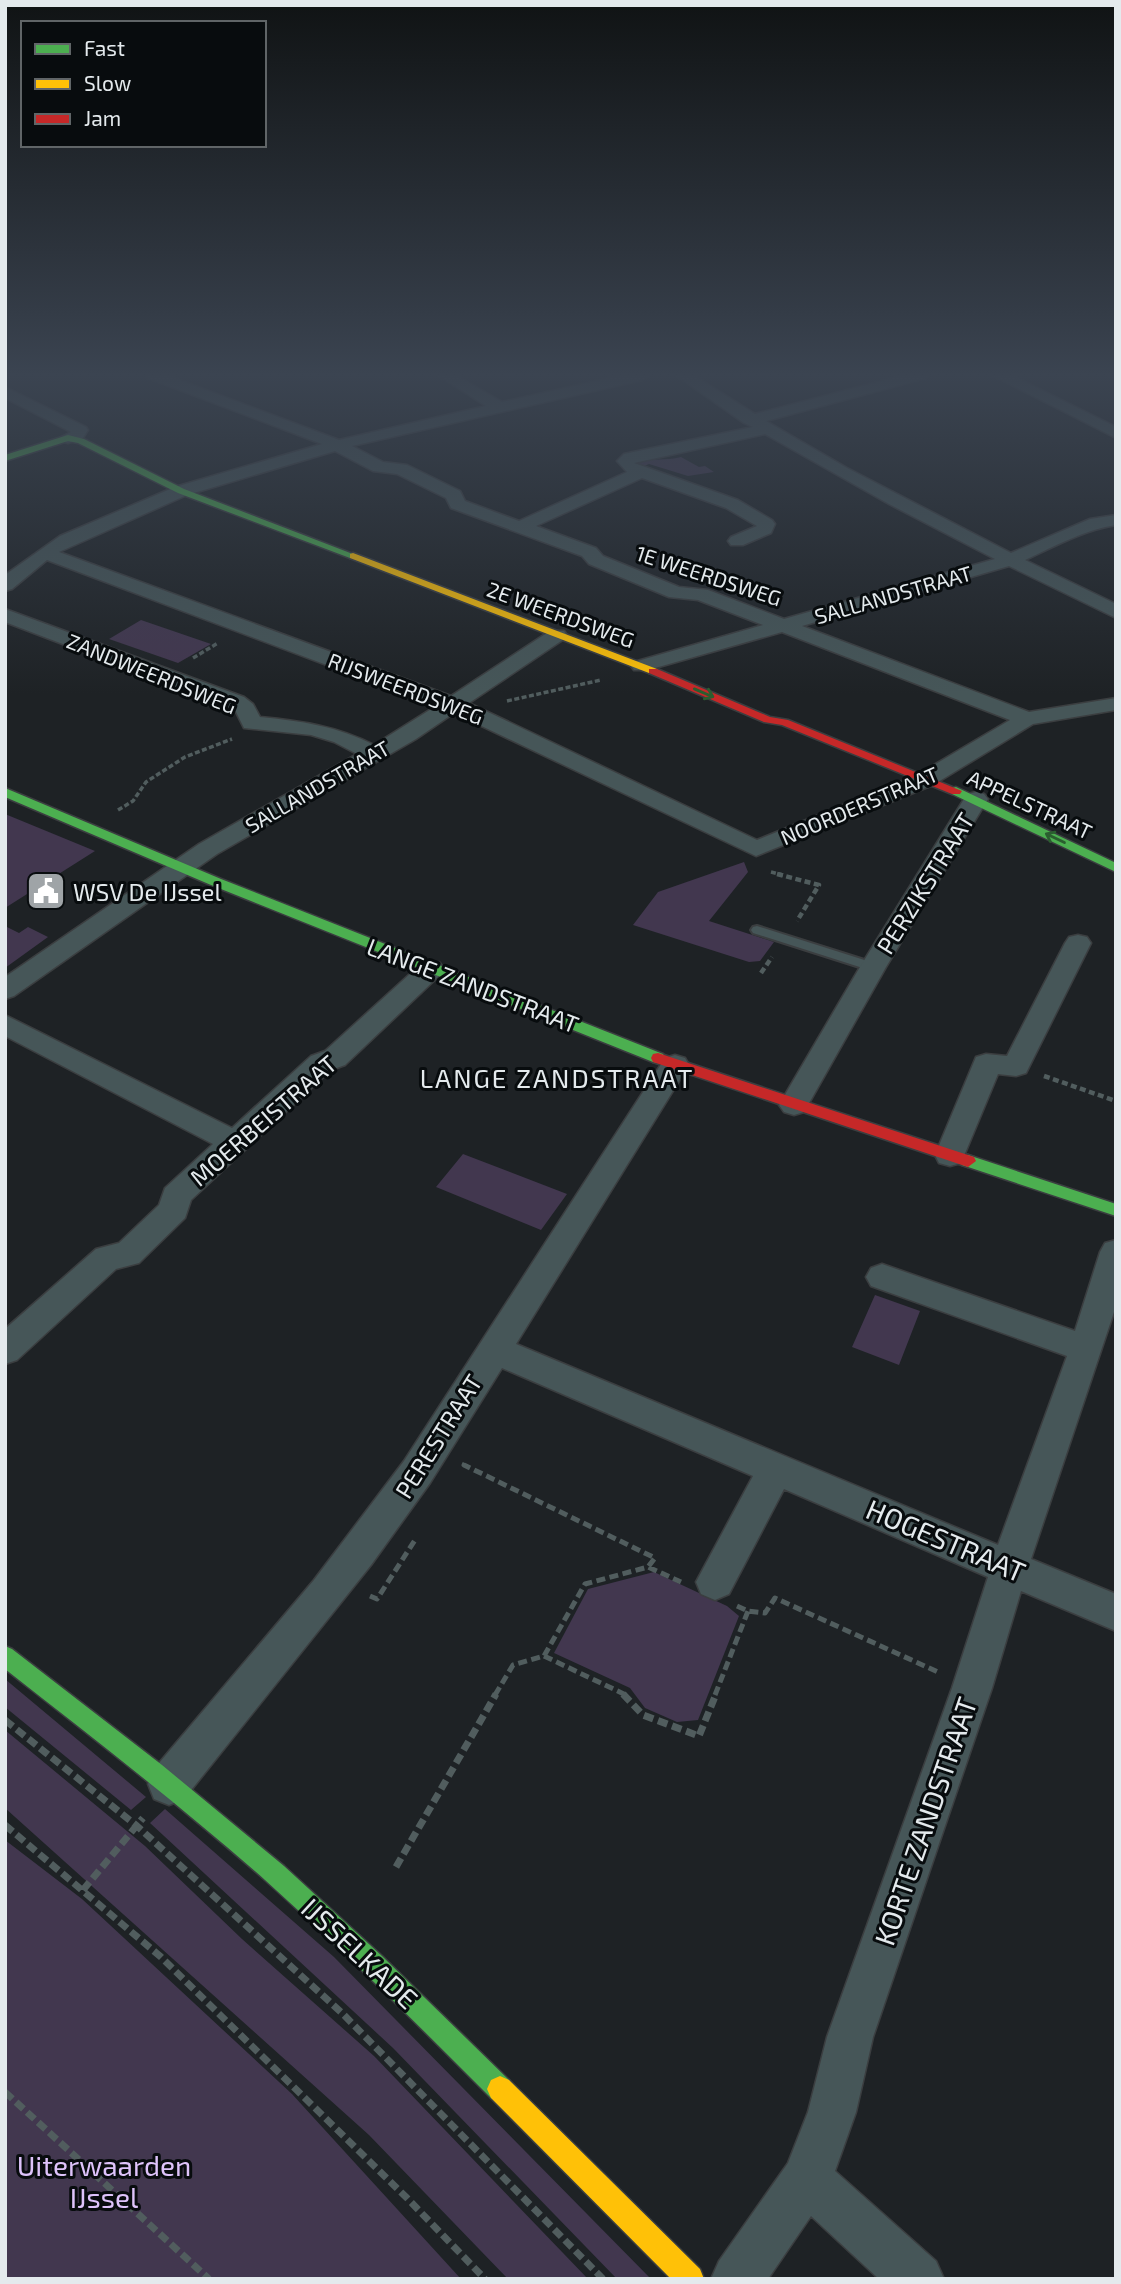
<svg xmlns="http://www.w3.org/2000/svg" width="1121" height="2284" font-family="'Exo 2',sans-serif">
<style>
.green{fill:#42374f}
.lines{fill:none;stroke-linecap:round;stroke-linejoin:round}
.lane-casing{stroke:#3b3e40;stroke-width:4}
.street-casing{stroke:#3b3e40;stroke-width:3}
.fast-casing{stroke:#3b3e40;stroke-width:3}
.slow-casing{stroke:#3b3e40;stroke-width:3}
.jam-casing{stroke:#3b3e40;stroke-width:3}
.path-far3{stroke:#515d5e;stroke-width:3.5;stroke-dasharray:5 2.5;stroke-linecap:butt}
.path-far2{stroke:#515d5e;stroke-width:4.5;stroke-dasharray:6 3.5;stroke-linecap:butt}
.path-far1{stroke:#515d5e;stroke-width:5;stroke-dasharray:9 4.5;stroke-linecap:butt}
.path{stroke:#515d5e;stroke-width:7;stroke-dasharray:10 5;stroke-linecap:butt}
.lane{fill:#465658;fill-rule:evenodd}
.street{fill:#465658;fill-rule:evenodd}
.fast{fill:#4caf50;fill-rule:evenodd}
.slow{fill:#ffc107;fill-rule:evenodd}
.jam{fill:#c62828;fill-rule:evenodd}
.oneway{stroke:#2a5e2f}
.labels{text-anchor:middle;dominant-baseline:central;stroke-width:6;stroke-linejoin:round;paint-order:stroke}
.far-street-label{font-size:21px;fill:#e4eaed;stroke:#080c0e}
.street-label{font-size:24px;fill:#e4eaed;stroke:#080c0e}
.poi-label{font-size:24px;fill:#e4eaed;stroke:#080c0e;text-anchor:start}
.neighbourhood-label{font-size:26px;letter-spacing:2px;fill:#e4eaed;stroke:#080c0e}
.near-street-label{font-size:28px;fill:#e4eaed;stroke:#080c0e}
.near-park-label{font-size:28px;fill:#dec3fb;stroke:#080c0e}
</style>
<rect width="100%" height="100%" fill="#1e2225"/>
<path class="green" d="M 681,457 L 699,467 L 705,466 L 714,472 L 688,476 L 649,464 L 642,467 L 637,462 C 650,458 666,461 681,457 Z
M 141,620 L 211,644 L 178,663 L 109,639 Z
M 5,814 L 95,851 L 5,908 Z
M 744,862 L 748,872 L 709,921 L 774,942 L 760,961 L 749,962 L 633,925 L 658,892 Z
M 5,926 L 19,933 L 28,927 L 48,937 L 5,968 Z
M 463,1154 L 567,1194 L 541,1230 L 436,1187 Z
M 875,1295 L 920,1311 L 899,1365 L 852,1347 Z
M 654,1572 L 727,1606 L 739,1616 L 698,1720 L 677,1722 L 645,1708 L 630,1688 L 554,1653 L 588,1589 Z
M 5,1679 L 146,1797 L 131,1810 L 5,1707 Z
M 5,1730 L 145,1846 L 242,1939 L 374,2056 L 588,2279 L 508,2279 L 369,2135 L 5,1808 Z
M 165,1809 L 334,1957 L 651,2279 L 617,2279 L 393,2048 L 150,1823 Z
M 5,1840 L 82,1899 L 292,2094 L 461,2279 L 5,2279 Z"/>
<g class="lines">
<g class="lane-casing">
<path id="lane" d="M 757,926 L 877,964 L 879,967 L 877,970 L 869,970 L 753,933 L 751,930 L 753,927 Z"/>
</g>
<g class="street-casing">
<path id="street" d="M 146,375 L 166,375 L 339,440 L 486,406 L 438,375 L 455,375 L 502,402 L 624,375 L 649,375 L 642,380 L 352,446 L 383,462 L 407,465 L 460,491 L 465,501 L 519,521 L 627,472 L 617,461 L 624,454 L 753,427 L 744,423 L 676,375 L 693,375 L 755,414 L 905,375 L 928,375 L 926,378 L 766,421 L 847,468 L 1011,553 L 1090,519 L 1116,515 L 1116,525 C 1084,530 1055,546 1025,560 L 1116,604 L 1116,618 L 1009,566 L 802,626 L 1029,712 L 1116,698 L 1116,710 L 1033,724 L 933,785 L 756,856 L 454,713 L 416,739 L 217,854 L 14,996 L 5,999 L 5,977 L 199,844 L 357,754 L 334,742 L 311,735 L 244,728 L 236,712 L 228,707 L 5,622 L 5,609 L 244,697 L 253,704 L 260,717 C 301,721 337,726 374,745 L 436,706 L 47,560 L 12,589 L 5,591 L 5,575 L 60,536 L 175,487 L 322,444 L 148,378 ZM 765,434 L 889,504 L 995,559 L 784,619 L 708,590 L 679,587 L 603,556 L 596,548 L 536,526 L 642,478 L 726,508 L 757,526 L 731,537 L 728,541 L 731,545 L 743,545 L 771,533 L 775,524 L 772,520 L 738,500 L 634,463 ZM 335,451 L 373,471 L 397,474 L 446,498 L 451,508 L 582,556 L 589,564 L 669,597 L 698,600 L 763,625 L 634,662 L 631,666 L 634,670 L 648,670 L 782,632 L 1010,720 L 917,775 L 757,840 L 469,703 L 564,639 L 567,635 L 564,631 L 550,631 L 451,696 L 59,552 L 187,495 Z
M 992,375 L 1011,375 L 1116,427 L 1116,438 Z
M 5,387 L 86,427 L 88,430 L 83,438 L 68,443 L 62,441 L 60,438 L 71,432 L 5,398 Z
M 976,792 L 984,794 L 988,799 L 886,967 L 804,1112 L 794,1115 L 784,1112 L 779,1105 L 860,967 L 964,799 L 968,794 Z
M 1078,935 L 1087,937 L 1091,943 L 1026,1073 L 1016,1076 L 998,1074 L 961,1163 L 950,1166 L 939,1163 L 935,1155 L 976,1057 L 986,1054 L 1007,1056 L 1065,943 L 1069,937 Z
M 431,961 L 440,963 L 444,969 L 440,975 L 345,1065 L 331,1070 L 191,1200 L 185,1218 L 139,1263 L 116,1269 L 17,1360 L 5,1364 L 5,1329 L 96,1249 L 119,1243 L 159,1205 L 165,1188 L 213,1144 L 5,1036 L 5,1015 L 232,1128 L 311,1056 L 325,1051 L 422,963 Z
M 675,1055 L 685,1058 L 689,1065 L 516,1344 L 998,1545 L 1067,1356 L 871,1286 L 866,1277 L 871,1268 L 882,1264 L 1075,1331 L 1100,1252 L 1105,1243 L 1116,1240 L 1116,1306 L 1031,1559 L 1116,1594 L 1116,1631 L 1021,1591 L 992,1688 L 873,2037 L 856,2112 L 835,2171 L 936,2261 L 944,2279 L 879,2279 L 811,2216 L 768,2279 L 711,2279 L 719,2261 L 788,2163 L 808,2112 L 827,2037 L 952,1688 L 988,1577 L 784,1489 L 729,1594 L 715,1600 L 701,1594 L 696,1582 L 753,1476 L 502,1368 L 430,1483 L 371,1565 L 184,1799 L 169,1805 L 154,1799 L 148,1784 L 154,1769 L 314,1580 L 404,1461 L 665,1058 Z"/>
</g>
<g class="fast-casing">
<path id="fast" d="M 68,435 L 84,439 L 184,489 L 358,556 L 350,558 L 178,493 L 78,443 L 68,441 L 5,461 L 5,455 Z
M 956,787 L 1116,863 L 1116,872 L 952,794 L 952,788 Z
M 5,788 L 221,879 L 663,1054 L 665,1058 L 658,1063 L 653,1062 L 211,885 L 5,797 Z
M 968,1155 L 1116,1204 L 1116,1216 L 962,1165 L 960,1161 Z
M 5,1646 L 12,1649 L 162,1765 L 284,1866 L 382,1956 L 509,2080 L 513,2089 L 509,2098 L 500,2102 L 491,2098 C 417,2024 343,1950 265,1880 C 181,1806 93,1738 5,1669 Z"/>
</g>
<g class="slow-casing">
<path id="slow" d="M 353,553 L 657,669 L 658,671 L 649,673 L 350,558 L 350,554 Z
M 500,2076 L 509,2080 L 700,2269 L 704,2279 L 671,2279 L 491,2098 L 487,2089 L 491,2080 Z"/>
</g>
<g class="jam-casing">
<path id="jam" d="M 649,669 L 657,669 L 770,717 L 788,720 L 962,791 L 960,794 L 952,794 L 782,725 L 764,722 L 649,673 Z
M 658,1053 L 974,1157 L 976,1161 L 968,1167 L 653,1062 L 651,1058 L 653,1054 Z"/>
</g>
<path class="path-far3" d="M 193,658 L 218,643
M 507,701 L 601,680
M 118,810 L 133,801 L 146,782 L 185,757 L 232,739
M 771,872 L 783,875"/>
<path class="path-far2" d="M 777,874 L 819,885 L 797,921
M 761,973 L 772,957
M 1044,1076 L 1116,1101"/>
<path class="path-far1" d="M 465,1463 L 464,1465 L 655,1558 L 648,1567
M 370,1596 L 377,1599 L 415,1540
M 737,1606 L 748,1611 L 765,1613 L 775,1598 L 938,1672
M 544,1656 L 626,1695
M 495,1695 L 513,1665 L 544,1656 L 585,1584 L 648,1567 L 681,1582
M 715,1695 L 748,1611"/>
<path class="path" d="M 623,1694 L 643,1715 L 699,1736 L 716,1694
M 5,1720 L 137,1826 L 342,2013 L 603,2279
M 5,1825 L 161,1957 L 406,2197 L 485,2279
M 396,1867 L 496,1694
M 83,1890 L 143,1818
M 5,2092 L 209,2279"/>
<use href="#lane" class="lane"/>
<use href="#street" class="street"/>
<use href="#fast" class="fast"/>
<use href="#slow" class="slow"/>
<use href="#jam" class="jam"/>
</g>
<defs><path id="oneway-shaft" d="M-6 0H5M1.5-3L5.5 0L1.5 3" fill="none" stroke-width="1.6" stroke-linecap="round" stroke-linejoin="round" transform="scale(1.75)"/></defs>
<g class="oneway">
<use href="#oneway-shaft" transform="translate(704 693) rotate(23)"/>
<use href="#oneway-shaft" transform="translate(1055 838) rotate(-154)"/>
</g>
<linearGradient id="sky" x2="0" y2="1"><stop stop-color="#101314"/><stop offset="0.54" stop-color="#3b4451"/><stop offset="1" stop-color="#3b4451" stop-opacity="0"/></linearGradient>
<rect width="1121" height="694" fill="url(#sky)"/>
<defs>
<g id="civic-square" transform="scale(2.0125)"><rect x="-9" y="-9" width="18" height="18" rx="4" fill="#9fa4a7" stroke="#080c0e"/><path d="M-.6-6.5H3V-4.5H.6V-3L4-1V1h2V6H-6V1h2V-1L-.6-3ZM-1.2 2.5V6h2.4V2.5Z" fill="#fff"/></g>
</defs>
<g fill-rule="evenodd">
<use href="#civic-square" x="46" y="891"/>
</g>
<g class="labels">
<g class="far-street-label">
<text transform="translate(709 575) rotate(18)">1E WEERDSWEG</text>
<text transform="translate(893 594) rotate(-16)">SALLANDSTRAAT</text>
<text transform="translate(561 614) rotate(20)">2E WEERDSWEG</text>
<text transform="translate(152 673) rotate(22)">ZANDWEERDSWEG</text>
<text transform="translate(406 688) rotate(21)">RIJSWEERDSWEG</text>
<text transform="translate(317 786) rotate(-30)">SALLANDSTRAAT</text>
<text transform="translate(1030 804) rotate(25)">APPELSTRAAT</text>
<text transform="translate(859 805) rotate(-23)">NOORDERSTRAAT</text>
</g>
<g class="street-label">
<text transform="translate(925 883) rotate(-58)">PERZIKSTRAAT</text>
<text transform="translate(473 985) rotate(21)">LANGE ZANDSTRAAT</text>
<text transform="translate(263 1120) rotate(-41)">MOERBEISTRAAT</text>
<text transform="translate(438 1436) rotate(-58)">PERESTRAAT</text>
</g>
<g class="poi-label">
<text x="73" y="891">WSV De IJssel</text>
</g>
<g class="neighbourhood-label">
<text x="557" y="1077">LANGE ZANDSTRAAT</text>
</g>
<g class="near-street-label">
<text transform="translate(946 1540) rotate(23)">HOGESTRAAT</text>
<text transform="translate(925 1821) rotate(-71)">KORTE ZANDSTRAAT</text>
<text transform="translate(360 1953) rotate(43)">IJSSELKADE</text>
</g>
<g class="near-park-label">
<text x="104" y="2165">Uiterwaarden<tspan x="104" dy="32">IJssel</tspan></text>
</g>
</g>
<rect width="1121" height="2284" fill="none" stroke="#e4eaed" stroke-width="14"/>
<rect x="21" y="21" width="245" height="126" fill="#080c0e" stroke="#606567" stroke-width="2"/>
<rect x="35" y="44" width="35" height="10" fill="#4caf50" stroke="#606567" stroke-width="2"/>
<text x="84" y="56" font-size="21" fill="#e4eaed">Fast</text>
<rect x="35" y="79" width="35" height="10" fill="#ffc107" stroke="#606567" stroke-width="2"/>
<text x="84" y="91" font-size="21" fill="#e4eaed">Slow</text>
<rect x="35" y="114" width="35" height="10" fill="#c62828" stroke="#606567" stroke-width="2"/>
<text x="84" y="126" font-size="21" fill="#e4eaed">Jam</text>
</svg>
